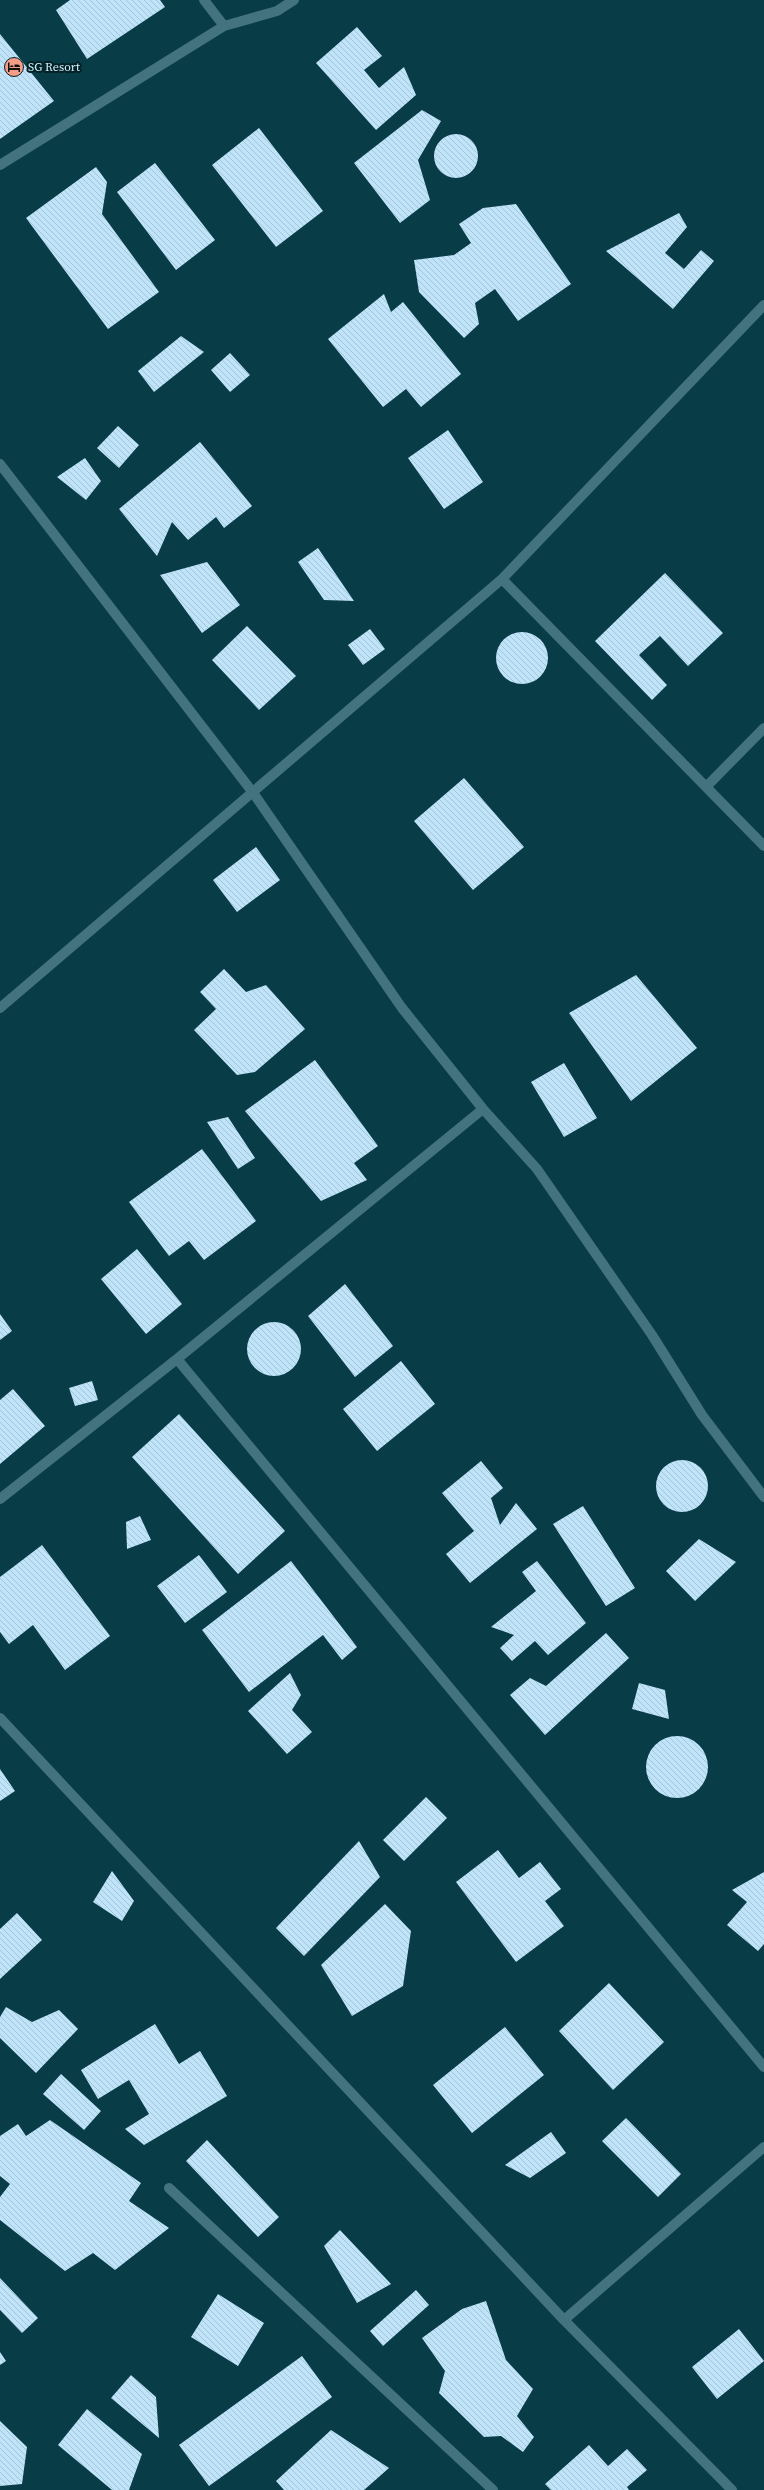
<svg xmlns="http://www.w3.org/2000/svg" width="764" height="2490" font-family="'Source Serif 4',serif">
<style>
.building{fill:url(#building-back-hatch)}
.lines{fill:none;stroke-linecap:round;stroke-linejoin:round}
.street{stroke:#43737e;stroke-width:10}
.labels{text-anchor:middle;dominant-baseline:central;stroke-width:4;stroke-linejoin:round;paint-order:stroke}
.poi-label{font-size:12px;fill:#d3f4fc;stroke:#042128;text-anchor:start}
</style>
<defs>
<pattern id="building-back-hatch" width="6" height="6" patternUnits="userSpaceOnUse"><rect width="6" height="6" fill="#bfe3f9"/><path d="M-1 5l2 2M0 0l6 6M5-1l2 2" fill="none" stroke="#a5c4d6"/></pattern>
</defs>
<rect width="100%" height="100%" fill="#083c47"/>
<path class="building" d="M 70,0 L 160,0 L 165,7 L 87,59 L 56,10 Z
M 357,27 L 382,56 L 364,70 L 379,88 L 404,67 L 416,95 L 376,130 L 316,63 Z
M 0,34 L 54,101 L 0,139 Z
M 422,110 L 441,121 L 418,160 L 430,200 L 400,223 L 354,163 Z
M 259,128 L 323,211 L 276,247 L 212,165 Z
M434 156a22 22 0 1 1 44 0a22 22 0 1 1-44 0Z
M 155,163 L 215,240 L 176,270 L 117,192 Z
M 96,167 L 107,182 L 102,214 L 159,292 L 108,329 L 26,218 Z
M 516,204 L 571,284 L 518,321 L 495,289 L 475,303 L 479,324 L 464,338 L 419,292 L 414,260 L 454,255 L 471,243 L 459,224 L 483,208 Z
M 679,213 L 687,227 L 665,253 L 684,269 L 701,250 L 714,261 L 673,309 L 606,251 Z
M 384,294 L 391,312 L 403,302 L 461,374 L 421,407 L 406,389 L 383,407 L 328,339 Z
M 181,336 L 204,352 L 154,392 L 138,371 Z
M 230,353 L 250,375 L 230,392 L 211,370 Z
M 118,426 L 139,445 L 119,468 L 97,448 Z
M 448,430 L 483,482 L 444,509 L 408,458 Z
M 200,442 L 252,506 L 224,528 L 216,517 L 188,540 L 172,522 L 157,556 L 119,509 Z
M 85,458 L 101,481 L 86,500 L 57,477 Z
M 318,548 L 354,601 L 324,600 L 298,562 Z
M 207,562 L 240,605 L 202,633 L 160,575 Z
M 665,573 L 723,633 L 688,666 L 660,636 L 639,655 L 667,685 L 652,700 L 595,641 Z
M 247,626 L 296,676 L 259,710 L 212,660 Z
M 370,629 L 385,649 L 363,665 L 348,645 Z
M496 658a26 26 0 1 1 52 0a26 26 0 1 1-52 0Z
M 464,778 L 524,847 L 473,890 L 414,821 Z
M 256,847 L 280,880 L 237,912 L 213,880 Z
M 224,969 L 246,992 L 266,985 L 305,1029 L 255,1072 L 237,1075 L 194,1030 L 216,1009 L 200,992 Z
M 636,975 L 697,1048 L 631,1101 L 569,1013 Z
M 315,1060 L 378,1146 L 354,1163 L 367,1180 L 321,1201 L 245,1111 Z
M 564,1063 L 597,1118 L 564,1137 L 531,1082 Z
M 228,1117 L 255,1158 L 238,1169 L 207,1122 Z
M 202,1149 L 256,1221 L 204,1260 L 189,1241 L 169,1256 L 129,1202 Z
M 137,1249 L 182,1304 L 146,1334 L 101,1279 Z
M 345,1284 L 393,1346 L 355,1377 L 308,1316 Z
M 0,1314 L 12,1331 L 0,1340 Z
M247 1349a27 27 0 1 1 54 0a27 27 0 1 1-54 0Z
M 401,1361 L 435,1404 L 377,1451 L 343,1409 Z
M 92,1381 L 98,1400 L 75,1406 L 69,1388 Z
M 13,1389 L 45,1426 L 0,1464 L 0,1400 Z
M 179,1414 L 285,1531 L 238,1574 L 132,1457 Z
M656 1486a26 26 0 1 1 52 0a26 26 0 1 1-52 0Z
M 481,1461 L 503,1488 L 491,1498 L 500,1525 L 516,1503 L 537,1529 L 470,1583 L 446,1554 L 474,1531 L 442,1493 Z
M 583,1506 L 635,1588 L 606,1606 L 553,1524 Z
M 140,1516 L 151,1540 L 127,1549 L 126,1522 Z
M 699,1539 L 736,1562 L 695,1601 L 666,1571 Z
M 42,1545 L 110,1636 L 65,1670 L 33,1625 L 9,1644 L 0,1632 L 0,1577 Z
M 199,1555 L 227,1592 L 185,1623 L 157,1586 Z
M 291,1561 L 357,1647 L 342,1660 L 323,1635 L 249,1692 L 202,1630 Z
M 537,1561 L 586,1623 L 548,1655 L 535,1641 L 512,1661 L 500,1648 L 514,1635 L 491,1627 L 536,1591 L 522,1572 Z
M 606,1633 L 629,1658 L 545,1735 L 510,1695 L 530,1678 L 546,1686 Z
M 290,1673 L 301,1695 L 292,1710 L 312,1732 L 287,1754 L 248,1711 Z
M 639,1683 L 665,1690 L 669,1719 L 632,1709 Z
M646 1767a31 31 0 1 1 62 0a31 31 0 1 1-62 0Z
M 0,1769 L 15,1791 L 0,1801 Z
M 426,1797 L 447,1818 L 404,1861 L 383,1840 Z
M 359,1841 L 380,1877 L 304,1956 L 276,1928 Z
M 498,1850 L 519,1878 L 540,1862 L 561,1889 L 545,1901 L 564,1926 L 516,1962 L 456,1882 Z
M 112,1871 L 134,1901 L 122,1921 L 93,1902 Z
M 764,1872 L 764,1944 L 758,1951 L 727,1925 L 747,1902 L 732,1890 Z
M 385,1904 L 411,1931 L 403,1986 L 352,2016 L 321,1965 Z
M 17,1913 L 42,1940 L 0,1979 L 0,1929 Z
M 609,1983 L 664,2042 L 613,2090 L 559,2031 Z
M 6,2007 L 32,2022 L 59,2010 L 78,2029 L 36,2073 L 0,2038 L 0,2017 Z
M 155,2024 L 179,2064 L 200,2051 L 227,2096 L 144,2145 L 125,2129 L 149,2114 L 129,2080 L 98,2099 L 81,2070 Z
M 505,2027 L 544,2075 L 472,2133 L 433,2085 Z
M 61,2074 L 101,2111 L 84,2130 L 43,2094 Z
M 626,2118 L 681,2174 L 658,2197 L 602,2141 Z
M 50,2120 L 141,2183 L 129,2201 L 169,2228 L 115,2270 L 93,2253 L 65,2271 L 0,2220 L 0,2197 L 10,2184 L 0,2176 L 0,2136 L 18,2124 L 26,2136 Z
M 551,2132 L 566,2153 L 530,2178 L 505,2165 Z
M 207,2140 L 279,2217 L 258,2237 L 186,2161 Z
M 340,2230 L 391,2284 L 357,2303 L 324,2246 Z
M 0,2278 L 38,2318 L 22,2333 L 0,2310 Z
M 416,2290 L 429,2305 L 383,2346 L 370,2331 Z
M 218,2294 L 264,2323 L 238,2366 L 191,2337 Z
M 486,2301 L 506,2360 L 533,2389 L 517,2416 L 534,2437 L 523,2452 L 501,2436 L 484,2437 L 439,2393 L 445,2371 L 422,2338 L 462,2309 Z
M 739,2329 L 764,2361 L 717,2399 L 692,2367 Z
M 0,2352 L 6,2361 L 0,2365 Z
M 302,2356 L 332,2397 L 209,2486 L 179,2445 Z
M 131,2375 L 156,2397 L 159,2438 L 111,2398 Z
M 87,2409 L 142,2454 L 129,2490 L 112,2490 L 58,2445 Z
M 0,2421 L 27,2447 L 22,2484 L 0,2486 Z
M 331,2430 L 389,2468 L 364,2490 L 284,2490 L 276,2481 Z
M 589,2445 L 608,2466 L 627,2449 L 647,2470 L 627,2487 L 629,2490 L 551,2490 L 545,2484 Z"/>
<g class="lines">
<path class="street" d="M 204,0 L 224,26
M 0,165 L 224,26 L 277,11 L 294,0
M 0,464 L 254,794 L 402,1008 L 483,1109 L 537,1169 L 652,1335 L 702,1415 L 764,1497
M 502,579 L 764,846
M 706,787 L 764,728
M 0,1008 L 502,579 L 764,305
M 177,1359 L 764,2067
M 0,1499 L 177,1359 L 483,1109
M 0,1718 L 564,2320 L 732,2490
M 169,2188 L 493,2490
M 564,2320 L 764,2147"/>
</g>
<defs>
<g id="hotel-disc" transform="scale(1)"><circle r="9.5" fill="#f49e88" stroke="#042128"/><path d="M-6-4.5h1.5V1H6V5H4.5V3h-9V5H-6ZM-4 0a1.8 1.8 0 1 1 3.6 0ZM.5 0V-2.5h3Q6-2.5 6 0Z" fill="#111"/></g>
</defs>
<g fill-rule="evenodd">
<use href="#hotel-disc" x="14" y="67"/>
</g>
<g class="labels">
<g class="poi-label">
<text x="28" y="67">SG Resort</text>
</g>
</g>
</svg>
